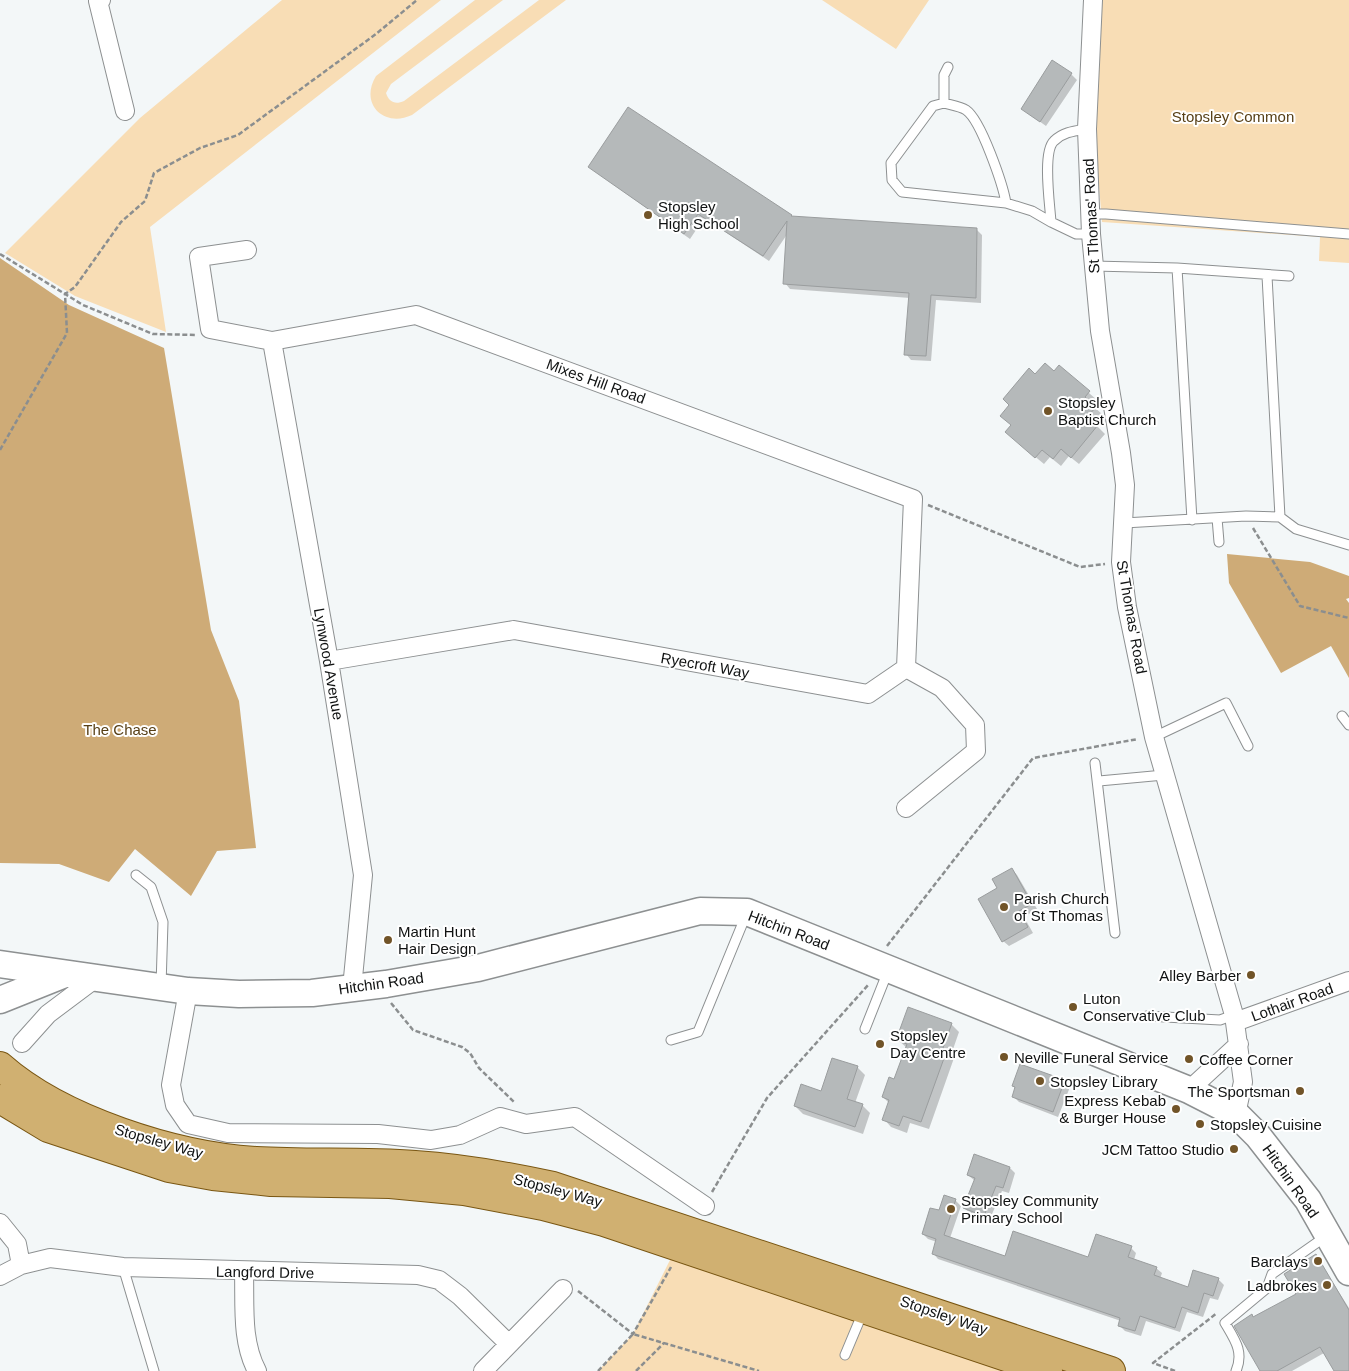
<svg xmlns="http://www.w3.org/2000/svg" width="1349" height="1371" font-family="Arial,sans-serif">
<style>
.green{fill:#f8ddb5}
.forest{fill:#ceab77}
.shadow{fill:#0003}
.building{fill:#b5b9ba;stroke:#9a9d9e}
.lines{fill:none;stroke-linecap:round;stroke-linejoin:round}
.lane-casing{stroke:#8d9091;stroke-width:11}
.street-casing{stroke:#8d9091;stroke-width:20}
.secondary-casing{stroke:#8d9091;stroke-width:29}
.primary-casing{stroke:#795612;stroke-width:30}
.path{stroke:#8b8e8f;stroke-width:2.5;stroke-dasharray:5 2.5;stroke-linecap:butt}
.lane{stroke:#fff;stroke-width:9}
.street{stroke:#fff;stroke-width:18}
.secondary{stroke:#fff;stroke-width:26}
.primary{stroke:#d0b071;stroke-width:28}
.poi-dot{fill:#715428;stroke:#fff;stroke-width:2}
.labels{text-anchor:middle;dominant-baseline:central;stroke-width:4;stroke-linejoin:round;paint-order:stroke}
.park-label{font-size:15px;fill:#573f16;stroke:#fff}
.poi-label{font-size:15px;fill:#101212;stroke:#fff;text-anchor:start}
.street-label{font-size:15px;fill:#101212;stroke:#fff}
</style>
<rect width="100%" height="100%" fill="#f3f7f8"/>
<path class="green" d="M 282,0 L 441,0 L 150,227 L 166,332 L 75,296 L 5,253 L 140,118 Z
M 475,0 L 503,0 L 391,84 L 386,93 C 389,102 395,105 404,101 L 539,0 L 566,0 L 412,115 C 384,128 359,104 376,76 Z
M 822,0 L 929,0 L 896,49 Z
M 1097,0 L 1349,0 L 1349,263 L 1319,261 L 1320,237 L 1102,222 L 1094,125 Z
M 672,1256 L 1019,1371 L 598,1371 L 633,1334 Z"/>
<path class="forest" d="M 0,258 L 69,305 L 164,348 L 211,630 L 239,701 L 256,848 L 217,851 L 191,896 L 135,849 L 109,882 L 59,864 L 0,863 Z
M 1227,554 L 1310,562 L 1349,576 L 1349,598 L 1346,599 L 1349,603 L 1349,678 L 1331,646 L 1281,673 L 1229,583 Z"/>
<path class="shadow" d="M 1071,74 L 1077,80 L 1046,126 L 1022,109 Z
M 589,167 L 793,218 L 976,229 L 982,235 L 981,303 L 936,300 L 931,361 L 911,360 L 906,354 L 910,298 L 790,289 L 785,283 L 788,233 L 769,261 L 704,218 L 690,239 Z
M 1059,367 L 1097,400 L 1092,405 L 1103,415 L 1095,424 L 1105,434 L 1079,464 L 1069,456 L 1061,466 L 1050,457 L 1044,464 L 1014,439 L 1012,425 L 1035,376 L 1054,373 Z
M 1012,869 L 1017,875 L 1037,909 L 1024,917 L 1033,933 L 1009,946 L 1003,941 L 999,889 Z
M 951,1024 L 959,1032 L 951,1055 L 954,1058 L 929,1129 L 910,1123 L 907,1133 L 891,1127 L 884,1119 L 889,1103 L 883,1097 L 895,1080 L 907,1048 L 898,1040 Z
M 1021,1066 L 1065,1081 L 1070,1087 L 1058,1117 L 1019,1102 L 1013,1096 L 1016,1089 L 1013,1086 Z
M 857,1067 L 865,1075 L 855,1103 L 862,1105 L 870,1113 L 863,1134 L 803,1114 L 795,1106 L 822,1092 Z
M 975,1156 L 1010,1168 L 1015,1173 L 1009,1193 L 1002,1191 L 989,1221 L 970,1213 L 964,1208 L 975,1181 L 968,1175 Z
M 955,1200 L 961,1206 L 950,1238 L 1006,1257 L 1089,1258 L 1131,1248 L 1136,1253 L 1134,1260 L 1156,1268 L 1162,1273 L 1160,1279 L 1189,1288 L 1218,1279 L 1224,1285 L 1218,1300 L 1210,1298 L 1203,1317 L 1187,1312 L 1180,1332 L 1146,1321 L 1141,1336 L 1125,1331 L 1119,1325 L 1121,1321 L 938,1259 L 933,1253 L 937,1242 L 928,1239 L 923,1234 L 939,1212 Z
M 1316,1256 L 1349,1308 L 1349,1371 L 1335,1371 L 1324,1353 L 1292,1371 L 1261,1371 L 1254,1318 L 1297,1294 Z"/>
<path class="building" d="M 1052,60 L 1072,73 L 1040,122 L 1021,109 Z
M 628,107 L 792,215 L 791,216 L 977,228 L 976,298 L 931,295 L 926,356 L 904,355 L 909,293 L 783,284 L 787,221 L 763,256 L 698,214 L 684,234 L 588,167 Z
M 1045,363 L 1054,371 L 1059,365 L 1090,391 L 1085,397 L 1096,407 L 1088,416 L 1098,425 L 1071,458 L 1061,449 L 1053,459 L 1042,450 L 1035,458 L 1005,432 L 1011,425 L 1000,416 L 1009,405 L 1003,399 L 1029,368 L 1035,374 Z
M 1012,868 L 1032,904 L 1019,911 L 1028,927 L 1002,942 L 978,899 L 997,888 L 992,879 Z
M 908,1007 L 952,1023 L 943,1048 L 947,1050 L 921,1122 L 903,1116 L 899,1126 L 882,1120 L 889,1100 L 882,1097 L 889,1077 L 894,1079 L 907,1044 L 896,1040 Z
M 832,1058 L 858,1066 L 847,1099 L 863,1104 L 855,1127 L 794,1106 L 801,1084 L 821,1091 Z
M 1020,1064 L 1065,1080 L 1053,1112 L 1012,1097 L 1015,1087 L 1012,1086 Z
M 974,1154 L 1010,1167 L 1003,1188 L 996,1186 L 984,1216 L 963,1208 L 975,1178 L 967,1175 Z
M 944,1195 L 956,1199 L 944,1235 L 1005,1256 L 1013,1231 L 1088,1257 L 1096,1234 L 1132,1246 L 1128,1257 L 1157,1267 L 1154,1275 L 1188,1287 L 1193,1270 L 1219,1278 L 1213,1296 L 1204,1293 L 1198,1313 L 1182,1307 L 1175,1328 L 1140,1316 L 1135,1331 L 1118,1326 L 1120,1318 L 932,1254 L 936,1239 L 922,1234 L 930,1208 L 939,1210 Z
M 1316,1254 L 1349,1310 L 1349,1371 L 1334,1371 L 1320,1347 L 1277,1371 L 1260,1371 L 1234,1326 L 1252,1314 L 1253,1317 L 1296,1294 L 1284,1274 Z"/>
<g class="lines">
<g class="lane-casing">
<path id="lane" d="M 944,103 C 951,105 960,106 966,110 C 981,120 1003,185 1006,203 L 902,192 L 892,180 L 891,163 L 933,106 Z
M 944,103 L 944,75 L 948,67
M 1087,129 C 1074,131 1063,132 1054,141 C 1042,152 1050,205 1051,222 L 1076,234 L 1091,234
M 1006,203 L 1032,211 L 1051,222
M 1090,214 L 1106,214 L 1349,234
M 1093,266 L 1177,268 L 1289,276
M 1177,268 L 1192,520
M 1267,276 L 1280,517
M 1217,518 L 1219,542
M 1124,523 L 1246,516 L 1280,517 L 1296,529 L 1349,545
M 1342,716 L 1349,725
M 1154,737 L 1226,703 L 1248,746
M 1095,763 L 1115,933
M 1099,781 L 1164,775
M 136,875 L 151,887 L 163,922 L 161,986
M 1147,1016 L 1220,1020 L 1234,1015
M 865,1029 L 888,971
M 671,1040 L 698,1032 L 746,915
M 123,1267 L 154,1371
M 845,1355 L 863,1312
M 1236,1371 C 1244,1352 1235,1340 1225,1323 L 1267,1288 L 1272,1274 L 1325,1237"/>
</g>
<g class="street-casing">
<path id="street" d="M 101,0 L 98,1 L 125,111
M 1093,0 L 1087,129 L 1091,234 L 1100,331 L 1121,453 L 1125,485 L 1121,562 L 1127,607 L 1154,737 L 1234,1015 L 1243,1082 L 1236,1114
M 247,250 L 199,257 L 210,329 L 272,341 L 416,315 L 913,499 L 906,668 L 868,694 L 514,630 L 329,661
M 272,341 L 329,661 L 363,875 L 352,988
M 906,808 L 976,751 L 975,725 L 942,688 L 906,668
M 188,991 L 171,1085 L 175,1105 L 188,1124 L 228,1133 L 378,1134 L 431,1140 L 460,1135 L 500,1117 L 526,1124 L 575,1117 L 705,1206
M 1235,1022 L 1349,981
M 22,1043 L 48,1014 L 96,978
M 1189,1090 L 1239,1044
M 0,1223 L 17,1244 L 21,1265
M 244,1272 C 245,1305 241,1341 257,1371
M 0,1276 L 21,1265 L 50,1258 L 123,1267 L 418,1275 L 439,1280 L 460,1296 L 509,1344
M 483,1371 L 563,1289"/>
</g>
<g class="secondary-casing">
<path id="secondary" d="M 0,964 L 188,991 L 239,994 L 312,993 L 386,984 L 478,968 L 700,911 L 747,912 L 1189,1090 L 1236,1114 L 1258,1136 L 1308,1200 L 1349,1272
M 0,1000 L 65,974"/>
</g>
<g class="primary-casing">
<path id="primary" d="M 0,1066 C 61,1120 175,1156 256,1161 C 308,1164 362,1161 415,1165 C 461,1168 507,1176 553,1186 L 1111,1371
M 0,1099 L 48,1128 L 169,1168 L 213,1176 L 271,1182 L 390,1184 L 464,1191 L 543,1206 L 604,1222 L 1048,1371"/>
</g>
<path class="path" d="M 0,254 L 83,305 L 153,334 L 196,335
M 0,450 L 67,333 L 65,294 L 75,287 L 121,222 L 145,201 L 154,173 L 200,148 L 238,135 L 376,34 L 417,0
M 928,505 L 1080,567 L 1105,564
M 1253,528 L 1300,606 L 1349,618
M 887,946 L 1033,758 L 1138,739
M 391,1003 L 413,1030 L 462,1047 L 470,1053 L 479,1068 L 515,1103
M 712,1192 L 767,1098 L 869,984
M 578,1291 L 633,1334 L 671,1267
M 598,1371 L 633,1334 L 759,1371
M 636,1371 L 664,1343
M 1175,1371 L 1153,1363 L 1217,1313"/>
<use href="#lane" class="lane"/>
<use href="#street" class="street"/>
<use href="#secondary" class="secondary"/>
<use href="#primary" class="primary"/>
</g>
<g class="poi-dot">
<circle cx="648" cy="215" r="5"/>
<circle cx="1048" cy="411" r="5"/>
<circle cx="1004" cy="907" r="5"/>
<circle cx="388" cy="940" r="5"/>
<circle cx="1251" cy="975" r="5"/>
<circle cx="1073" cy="1007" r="5"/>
<circle cx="880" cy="1044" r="5"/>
<circle cx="1004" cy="1057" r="5"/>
<circle cx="1189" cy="1059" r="5"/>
<circle cx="1040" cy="1081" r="5"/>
<circle cx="1300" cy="1091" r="5"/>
<circle cx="1176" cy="1109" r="5"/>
<circle cx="1200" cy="1124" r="5"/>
<circle cx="1234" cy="1149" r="5"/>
<circle cx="951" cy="1209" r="5"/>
<circle cx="1318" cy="1261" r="5"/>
<circle cx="1327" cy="1285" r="5"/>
</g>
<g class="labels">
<g class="park-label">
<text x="1233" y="116">Stopsley Common</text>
<text x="120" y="729">The Chase</text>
</g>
<g class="poi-label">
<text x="658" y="206">Stopsley<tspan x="658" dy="17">High School</tspan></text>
<text x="1058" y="402">Stopsley<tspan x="1058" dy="17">Baptist Church</tspan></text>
<text x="1014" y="898">Parish Church<tspan x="1014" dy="17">of St Thomas</tspan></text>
<text x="398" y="931">Martin Hunt<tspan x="398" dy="17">Hair Design</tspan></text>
<text x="1241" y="975" text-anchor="end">Alley Barber</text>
<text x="1083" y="998">Luton<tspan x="1083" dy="17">Conservative Club</tspan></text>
<text x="890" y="1035">Stopsley<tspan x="890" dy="17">Day Centre</tspan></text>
<text x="1014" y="1057">Neville Funeral Service</text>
<text x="1199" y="1059">Coffee Corner</text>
<text x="1050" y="1081">Stopsley Library</text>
<text x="1290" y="1091" text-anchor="end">The Sportsman</text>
<text x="1166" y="1100" text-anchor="end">Express Kebab<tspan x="1166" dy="17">&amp; Burger House</tspan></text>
<text x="1210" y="1124">Stopsley Cuisine</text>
<text x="1224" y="1149" text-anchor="end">JCM Tattoo Studio</text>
<text x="961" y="1200">Stopsley Community<tspan x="961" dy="17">Primary School</tspan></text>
<text x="1308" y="1261" text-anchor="end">Barclays</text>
<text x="1317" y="1285" text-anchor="end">Ladbrokes</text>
</g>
<g class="street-label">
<text transform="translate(1091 216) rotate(-93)">St Thomas' Road</text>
<text transform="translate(596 381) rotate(20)">Mixes Hill Road</text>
<text transform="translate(1132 617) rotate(80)">St Thomas' Road</text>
<text transform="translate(329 664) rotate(80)">Lynwood Avenue</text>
<text transform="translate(705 665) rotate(10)">Ryecroft Way</text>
<text transform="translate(789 930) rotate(21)">Hitchin Road</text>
<text transform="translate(381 983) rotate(-8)">Hitchin Road</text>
<text transform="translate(1292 1002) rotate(-20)">Lothair Road</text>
<text transform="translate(159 1141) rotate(16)">Stopsley Way</text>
<text transform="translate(1291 1181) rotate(55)">Hitchin Road</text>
<text transform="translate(558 1190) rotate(15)">Stopsley Way</text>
<text transform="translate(265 1272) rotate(1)">Langford Drive</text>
<text transform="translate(944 1315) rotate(19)">Stopsley Way</text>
</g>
</g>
</svg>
